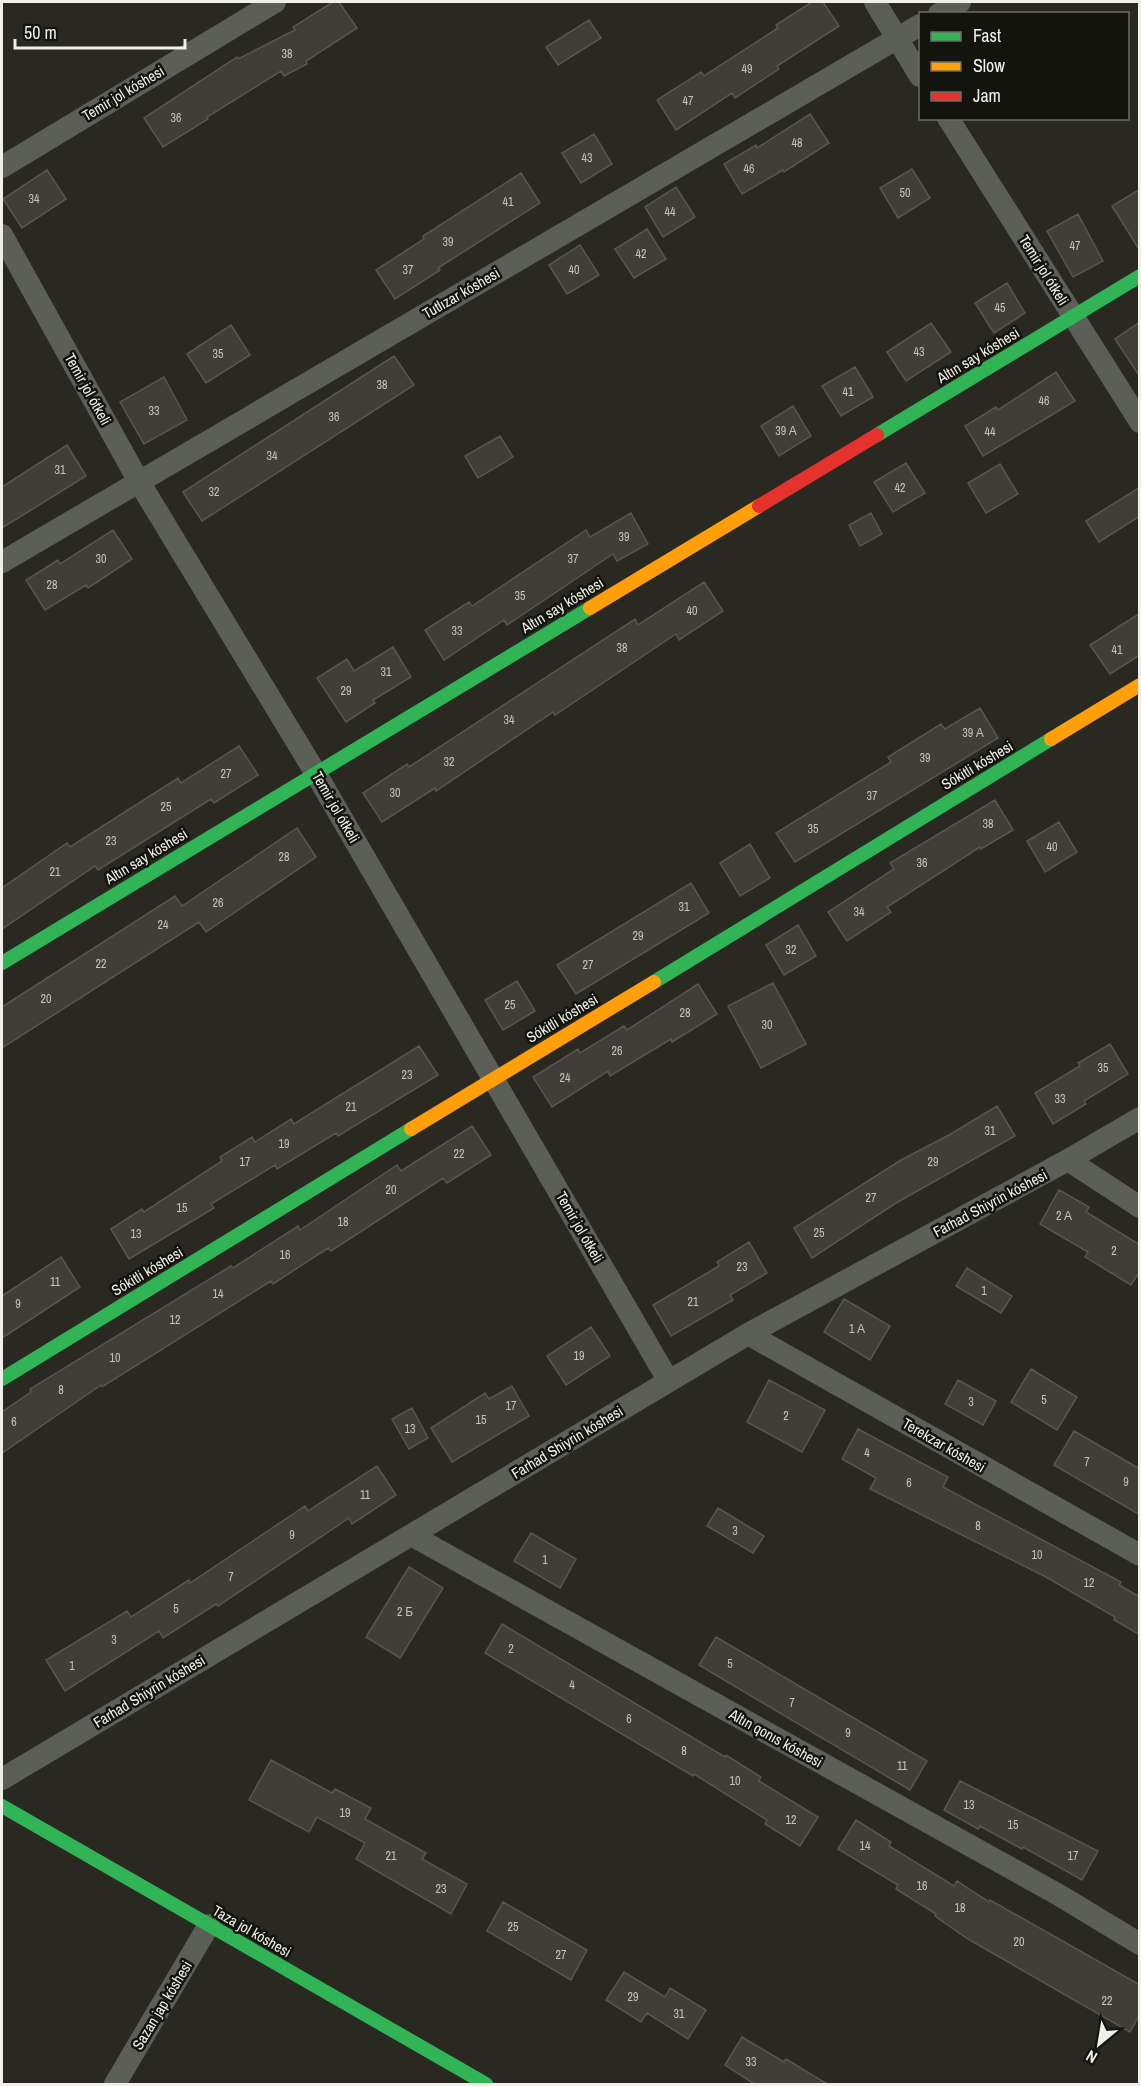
<svg xmlns="http://www.w3.org/2000/svg" width="1141" height="2086" font-family="'Archivo Narrow',sans-serif">
<style>
.building{fill:#403e39;stroke:#585650;stroke-width:1.5}
.lines{fill:none;stroke-linecap:round;stroke-linejoin:round}
.street{stroke:#5b5f58;stroke-width:22}
.fast{stroke:#30b455;stroke-width:14}
.slow{stroke:#ff9f0a;stroke-width:14}
.jam{stroke:#e5322d;stroke-width:14}
.labels{text-anchor:middle;dominant-baseline:central;stroke-width:5;stroke-linejoin:round;paint-order:stroke}
.number-label{font-size:12px;fill:#c4c4bc}
.street-label{font-size:15px;fill:#f0f0e8;stroke:#14140e}
</style>
<rect width="100%" height="100%" fill="#292922"/>
<path class="building" d="M 333,2 L 339,2 L 357,28 L 306,61 L 307,64 L 284,76 L 281,71 L 207,117 L 208,119 L 163,147 L 144,118 L 237,57 L 238,59 L 295,30 L 293,27 Z
M 812,2 L 823,2 L 839,26 L 777,66 L 779,69 L 735,98 L 732,93 L 676,130 L 657,100 L 701,72 L 704,76 L 778,28 L 776,25 Z
M 589,20 L 601,38 L 558,65 L 546,47 Z
M 810,114 L 829,143 L 784,172 L 783,170 L 742,194 L 724,164 L 756,145 L 757,148 Z
M 594,134 L 612,164 L 581,183 L 562,153 Z
M 912,169 L 930,198 L 898,218 L 880,188 Z
M 47,170 L 66,199 L 22,228 L 3,199 Z
M 521,173 L 540,203 L 438,268 L 440,270 L 395,299 L 376,270 L 424,239 L 423,236 Z
M 676,187 L 695,217 L 663,237 L 645,207 Z
M 1140,189 L 1140,251 L 1112,206 Z
M 1078,214 L 1103,261 L 1073,277 L 1047,231 Z
M 647,229 L 666,259 L 634,278 L 615,249 Z
M 580,245 L 599,275 L 567,294 L 549,265 Z
M 1007,283 L 1025,313 L 994,333 L 975,303 Z
M 1140,322 L 1140,377 L 1115,339 Z
M 931,323 L 951,352 L 906,381 L 887,352 Z
M 231,325 L 250,355 L 206,383 L 187,354 Z
M 394,356 L 414,385 L 202,521 L 183,492 Z
M 855,367 L 873,397 L 841,416 L 822,386 Z
M 1056,372 L 1075,401 L 983,456 L 965,426 L 996,407 L 998,410 Z
M 164,377 L 187,420 L 144,444 L 120,402 Z
M 793,406 L 811,436 L 779,456 L 761,426 Z
M 500,436 L 513,457 L 478,478 L 465,456 Z
M 67,445 L 86,476 L 2,528 L 2,487 Z
M 906,463 L 925,493 L 893,512 L 874,482 Z
M 1000,464 L 1018,494 L 986,513 L 968,483 Z
M 1140,487 L 1140,516 L 1099,542 L 1086,521 Z
M 631,513 L 648,544 L 617,561 L 613,554 L 507,625 L 504,620 L 444,660 L 425,630 L 469,602 L 472,606 L 586,530 L 590,537 Z
M 871,513 L 882,534 L 860,546 L 849,525 Z
M 113,530 L 132,559 L 88,588 L 86,585 L 45,610 L 26,580 L 58,560 L 60,564 Z
M 704,582 L 723,611 L 679,640 L 676,634 L 555,715 L 553,712 L 436,791 L 435,788 L 382,822 L 363,793 L 407,764 L 409,767 L 635,619 L 638,625 Z
M 1140,613 L 1140,655 L 1110,674 L 1090,645 Z
M 393,647 L 411,677 L 373,700 L 375,703 L 346,722 L 317,678 L 347,659 L 354,671 Z
M 980,708 L 998,738 L 795,862 L 776,833 L 891,762 L 888,757 L 941,724 L 945,729 Z
M 239,746 L 258,775 L 214,803 L 211,799 L 98,870 L 95,866 L 2,929 L 2,888 L 67,843 L 70,847 L 178,778 L 181,783 Z
M 995,800 L 1013,830 L 981,849 L 980,847 L 887,907 L 891,912 L 847,941 L 828,912 L 894,869 L 890,863 Z
M 1059,822 L 1077,852 L 1045,872 L 1027,841 Z
M 297,828 L 316,857 L 206,932 L 199,922 L 2,1048 L 2,1007 L 175,896 L 182,906 Z
M 750,844 L 770,878 L 740,896 L 720,863 Z
M 691,883 L 709,913 L 576,994 L 557,965 Z
M 798,925 L 816,956 L 784,975 L 766,945 Z
M 517,981 L 535,1011 L 503,1030 L 485,1000 Z
M 773,983 L 806,1044 L 761,1068 L 728,1006 Z
M 698,984 L 717,1014 L 672,1042 L 671,1039 L 610,1076 L 608,1071 L 552,1107 L 533,1077 L 578,1049 L 580,1053 L 624,1026 L 627,1030 Z
M 1110,1044 L 1128,1074 L 1084,1101 L 1086,1104 L 1053,1124 L 1035,1093 L 1080,1066 L 1078,1063 Z
M 419,1046 L 438,1075 L 338,1136 L 336,1133 L 277,1169 L 275,1165 L 211,1204 L 214,1208 L 129,1259 L 111,1229 L 142,1209 L 144,1212 L 222,1161 L 220,1157 L 252,1137 L 255,1142 L 291,1119 L 294,1124 Z
M 997,1106 L 1015,1136 L 896,1203 L 812,1258 L 794,1228 L 901,1160 L 949,1135 Z
M 472,1126 L 491,1155 L 447,1183 L 443,1178 L 331,1251 L 328,1248 L 273,1284 L 271,1281 L 102,1387 L 101,1385 L 2,1453 L 2,1412 L 31,1392 L 30,1389 L 231,1266 L 233,1268 L 298,1226 L 300,1230 L 397,1165 L 401,1171 Z
M 1059,1190 L 1089,1207 L 1086,1212 L 1140,1245 L 1140,1271 L 1131,1285 L 1085,1257 L 1088,1252 L 1040,1224 Z
M 749,1242 L 767,1273 L 730,1295 L 733,1300 L 671,1336 L 653,1305 L 719,1266 L 717,1262 Z
M 61,1257 L 80,1287 L 2,1338 L 2,1296 Z
M 967,1268 L 1012,1296 L 1001,1313 L 956,1286 Z
M 844,1299 L 890,1326 L 870,1360 L 824,1332 Z
M 591,1327 L 610,1356 L 566,1385 L 547,1356 Z
M 1031,1369 L 1077,1397 L 1057,1430 L 1011,1402 Z
M 769,1380 L 825,1410 L 802,1452 L 747,1422 Z
M 958,1380 L 996,1401 L 983,1425 L 945,1404 Z
M 512,1386 L 529,1416 L 452,1462 L 431,1428 L 485,1393 L 489,1399 Z
M 412,1408 L 428,1438 L 409,1449 L 392,1419 Z
M 858,1429 L 948,1477 L 943,1487 L 1121,1582 L 1119,1585 L 1140,1597 L 1140,1635 L 1114,1620 L 1115,1617 L 1046,1577 L 870,1489 L 876,1478 L 842,1459 Z
M 1074,1431 L 1140,1469 L 1140,1515 L 1054,1465 Z
M 377,1466 L 396,1495 L 352,1524 L 349,1518 L 218,1606 L 216,1604 L 163,1638 L 159,1631 L 65,1691 L 46,1660 L 127,1611 L 131,1617 L 189,1580 L 190,1583 L 305,1506 L 308,1511 Z
M 718,1508 L 764,1536 L 753,1553 L 707,1526 Z
M 531,1533 L 576,1559 L 560,1588 L 514,1561 Z
M 409,1567 L 443,1588 L 400,1658 L 366,1637 Z
M 502,1624 L 725,1757 L 726,1755 L 761,1777 L 759,1781 L 818,1817 L 800,1846 L 765,1824 L 767,1820 L 694,1774 L 693,1776 L 485,1653 Z
M 716,1637 L 927,1761 L 910,1790 L 699,1665 Z
M 271,1760 L 332,1793 L 335,1789 L 371,1808 L 365,1819 L 426,1853 L 422,1859 L 467,1884 L 451,1914 L 356,1859 L 365,1843 L 317,1817 L 309,1832 L 249,1800 Z
M 960,1781 L 1098,1851 L 1082,1880 L 1023,1847 L 1022,1849 L 980,1826 L 978,1829 L 944,1810 Z
M 856,1820 L 891,1842 L 889,1846 L 954,1886 L 957,1881 L 989,1902 L 990,1900 L 1140,1985 L 1140,2014 L 1130,2032 L 968,1939 L 935,1916 L 936,1914 L 896,1889 L 898,1885 L 838,1849 Z
M 503,1902 L 587,1950 L 571,1980 L 487,1931 Z
M 624,1972 L 665,1997 L 670,1988 L 706,2010 L 688,2039 L 647,2013 L 641,2022 L 606,2000 Z
M 742,2037 L 784,2062 L 786,2059 L 829,2085 L 756,2085 L 725,2065 Z"/>
<g class="lines">
<path class="street" d="M 875,2 L 920,76
M 939,14 L 960,2
M 948,118 L 1140,422
M 2,167 L 275,2
M 2,235 L 138,480 L 315,772 L 668,1380
M 2,562 L 920,25
M 1068,1160 L 1140,1207
M 748,1334 L 1140,1555
M 411,1535 L 1059,1895 L 1140,1944
M 2,1779 L 748,1334 L 1068,1160 L 1140,1118
M 115,2084 L 209,1925"/>
<path class="fast" d="M 877,435 L 1140,276
M 2,963 L 590,608
M 654,982 L 1051,739
M 2,1379 L 411,1129
M 2,1806 L 486,2084"/>
<path class="slow" d="M 590,608 L 759,506
M 1051,739 L 1140,685
M 411,1129 L 654,982"/>
<path class="jam" d="M 759,506 L 877,435"/>
</g>
<g class="labels">
<g class="number-label">
<text x="287" y="54">38</text>
<text x="747" y="69">49</text>
<text x="688" y="101">47</text>
<text x="176" y="118">36</text>
<text x="797" y="143">48</text>
<text x="587" y="158">43</text>
<text x="749" y="169">46</text>
<text x="905" y="193">50</text>
<text x="34" y="199">34</text>
<text x="508" y="202">41</text>
<text x="670" y="212">44</text>
<text x="448" y="242">39</text>
<text x="1075" y="246">47</text>
<text x="641" y="254">42</text>
<text x="408" y="270">37</text>
<text x="574" y="270">40</text>
<text x="1000" y="308">45</text>
<text x="919" y="352">43</text>
<text x="218" y="354">35</text>
<text x="382" y="385">38</text>
<text x="848" y="392">41</text>
<text x="1044" y="401">46</text>
<text x="154" y="411">33</text>
<text x="334" y="417">36</text>
<text x="786" y="431">39 А</text>
<text x="990" y="432">44</text>
<text x="272" y="456">34</text>
<text x="60" y="470">31</text>
<text x="900" y="488">42</text>
<text x="214" y="492">32</text>
<text x="624" y="537">39</text>
<text x="101" y="559">30</text>
<text x="573" y="559">37</text>
<text x="52" y="585">28</text>
<text x="520" y="596">35</text>
<text x="692" y="611">40</text>
<text x="457" y="631">33</text>
<text x="622" y="648">38</text>
<text x="1117" y="650">41</text>
<text x="386" y="672">31</text>
<text x="346" y="691">29</text>
<text x="509" y="720">34</text>
<text x="973" y="733">39 А</text>
<text x="925" y="758">39</text>
<text x="449" y="762">32</text>
<text x="226" y="774">27</text>
<text x="395" y="793">30</text>
<text x="872" y="796">37</text>
<text x="166" y="807">25</text>
<text x="988" y="824">38</text>
<text x="813" y="829">35</text>
<text x="111" y="841">23</text>
<text x="1052" y="847">40</text>
<text x="284" y="857">28</text>
<text x="922" y="863">36</text>
<text x="55" y="872">21</text>
<text x="218" y="903">26</text>
<text x="684" y="907">31</text>
<text x="859" y="912">34</text>
<text x="163" y="925">24</text>
<text x="638" y="936">29</text>
<text x="791" y="950">32</text>
<text x="101" y="964">22</text>
<text x="588" y="965">27</text>
<text x="46" y="999">20</text>
<text x="510" y="1005">25</text>
<text x="685" y="1013">28</text>
<text x="767" y="1025">30</text>
<text x="617" y="1051">26</text>
<text x="1103" y="1068">35</text>
<text x="407" y="1075">23</text>
<text x="565" y="1078">24</text>
<text x="1060" y="1099">33</text>
<text x="351" y="1107">21</text>
<text x="990" y="1131">31</text>
<text x="284" y="1144">19</text>
<text x="459" y="1154">22</text>
<text x="245" y="1162">17</text>
<text x="933" y="1162">29</text>
<text x="391" y="1190">20</text>
<text x="871" y="1198">27</text>
<text x="182" y="1208">15</text>
<text x="1064" y="1216">2 А</text>
<text x="343" y="1222">18</text>
<text x="819" y="1233">25</text>
<text x="136" y="1234">13</text>
<text x="1114" y="1251">2</text>
<text x="285" y="1255">16</text>
<text x="742" y="1267">23</text>
<text x="55" y="1282">11</text>
<text x="984" y="1291">1</text>
<text x="218" y="1294">14</text>
<text x="693" y="1302">21</text>
<text x="18" y="1304">9</text>
<text x="175" y="1320">12</text>
<text x="857" y="1329">1 А</text>
<text x="579" y="1356">19</text>
<text x="115" y="1358">10</text>
<text x="61" y="1390">8</text>
<text x="1044" y="1400">5</text>
<text x="971" y="1402">3</text>
<text x="511" y="1406">17</text>
<text x="786" y="1416">2</text>
<text x="481" y="1420">15</text>
<text x="14" y="1422">6</text>
<text x="410" y="1429">13</text>
<text x="867" y="1453">4</text>
<text x="1087" y="1462">7</text>
<text x="1126" y="1482">9</text>
<text x="909" y="1483">6</text>
<text x="365" y="1495">11</text>
<text x="978" y="1526">8</text>
<text x="735" y="1531">3</text>
<text x="292" y="1535">9</text>
<text x="1037" y="1555">10</text>
<text x="545" y="1560">1</text>
<text x="231" y="1577">7</text>
<text x="1089" y="1583">12</text>
<text x="176" y="1609">5</text>
<text x="405" y="1612">2 Б</text>
<text x="114" y="1640">3</text>
<text x="511" y="1649">2</text>
<text x="730" y="1664">5</text>
<text x="72" y="1666">1</text>
<text x="572" y="1685">4</text>
<text x="792" y="1703">7</text>
<text x="629" y="1719">6</text>
<text x="848" y="1733">9</text>
<text x="684" y="1751">8</text>
<text x="902" y="1766">11</text>
<text x="735" y="1781">10</text>
<text x="969" y="1805">13</text>
<text x="345" y="1813">19</text>
<text x="791" y="1820">12</text>
<text x="1013" y="1825">15</text>
<text x="865" y="1846">14</text>
<text x="391" y="1856">21</text>
<text x="1073" y="1856">17</text>
<text x="922" y="1886">16</text>
<text x="441" y="1889">23</text>
<text x="960" y="1908">18</text>
<text x="513" y="1927">25</text>
<text x="1019" y="1942">20</text>
<text x="561" y="1955">27</text>
<text x="633" y="1997">29</text>
<text x="1107" y="2001">22</text>
<text x="679" y="2014">31</text>
<text x="751" y="2062">33</text>
</g>
<g class="street-label">
<text transform="translate(123 93) rotate(-31)">Temir jol kóshesi</text>
<text transform="translate(1044 270) rotate(58)">Temir jol ótkeli</text>
<text transform="translate(461 293) rotate(-30)">Tutlızar kóshesi</text>
<text transform="translate(978 355) rotate(-31)">Altın say kóshesi</text>
<text transform="translate(88 389) rotate(61)">Temir jol ótkeli</text>
<text transform="translate(562 605) rotate(-31)">Altın say kóshesi</text>
<text transform="translate(977 765) rotate(-31)">Sókitli kóshesi</text>
<text transform="translate(336 807) rotate(60)">Temir jol ótkeli</text>
<text transform="translate(146 856) rotate(-31)">Altın say kóshesi</text>
<text transform="translate(562 1018) rotate(-31)">Sókitli kóshesi</text>
<text transform="translate(990 1203) rotate(-28)">Farhad Shiyrin kóshesi</text>
<text transform="translate(580 1227) rotate(60)">Temir jol ótkeli</text>
<text transform="translate(147 1271) rotate(-31)">Sókitli kóshesi</text>
<text transform="translate(567 1442) rotate(-31)">Farhad Shiyrin kóshesi</text>
<text transform="translate(944 1445) rotate(30)">Terekzar kóshesi</text>
<text transform="translate(149 1691) rotate(-31)">Farhad Shiyrin kóshesi</text>
<text transform="translate(776 1738) rotate(29)">Altın qonıs kóshesi</text>
<text transform="translate(252 1931) rotate(30)">Taza jol kóshesi</text>
<text transform="translate(162 2005) rotate(-59)">Sazan jap kóshesi</text>
</g>
</g>
<rect width="1141" height="2086" fill="none" stroke="#f0f0e8" stroke-width="6"/>
<rect x="919" y="12" width="210" height="108" fill="#14140e" stroke="#6c6c65" stroke-width="1.5"/>
<rect x="931" y="32" width="30" height="9" fill="#30b455" stroke="#6c6c65" stroke-width="1.5"/>
<text x="973" y="42" font-size="18" fill="#f0f0e8">Fast</text>
<rect x="931" y="62" width="30" height="9" fill="#ff9f0a" stroke="#6c6c65" stroke-width="1.5"/>
<text x="973" y="72" font-size="18" fill="#f0f0e8">Slow</text>
<rect x="931" y="92" width="30" height="9" fill="#e5322d" stroke="#6c6c65" stroke-width="1.5"/>
<text x="973" y="102" font-size="18" fill="#f0f0e8">Jam</text>
<g transform="translate(1099 2044) rotate(210)" stroke="#14140e" stroke-width="4.5" paint-order="stroke">
<path d="M0-4.5L10 22L0 15L-10 22Z" fill="#f0f0e8"/>
<text y="-9" font-size="16" font-weight="bold" text-anchor="middle" fill="#f0f0e8">N</text>
</g>
<path d="M15 39v9h170v-9" fill="none" stroke="#f0f0e8" stroke-width="3"/>
<text x="24" y="39" font-size="18" fill="#f0f0e8" stroke="#14140e" stroke-width="4.5" paint-order="stroke">50 m</text>
</svg>
